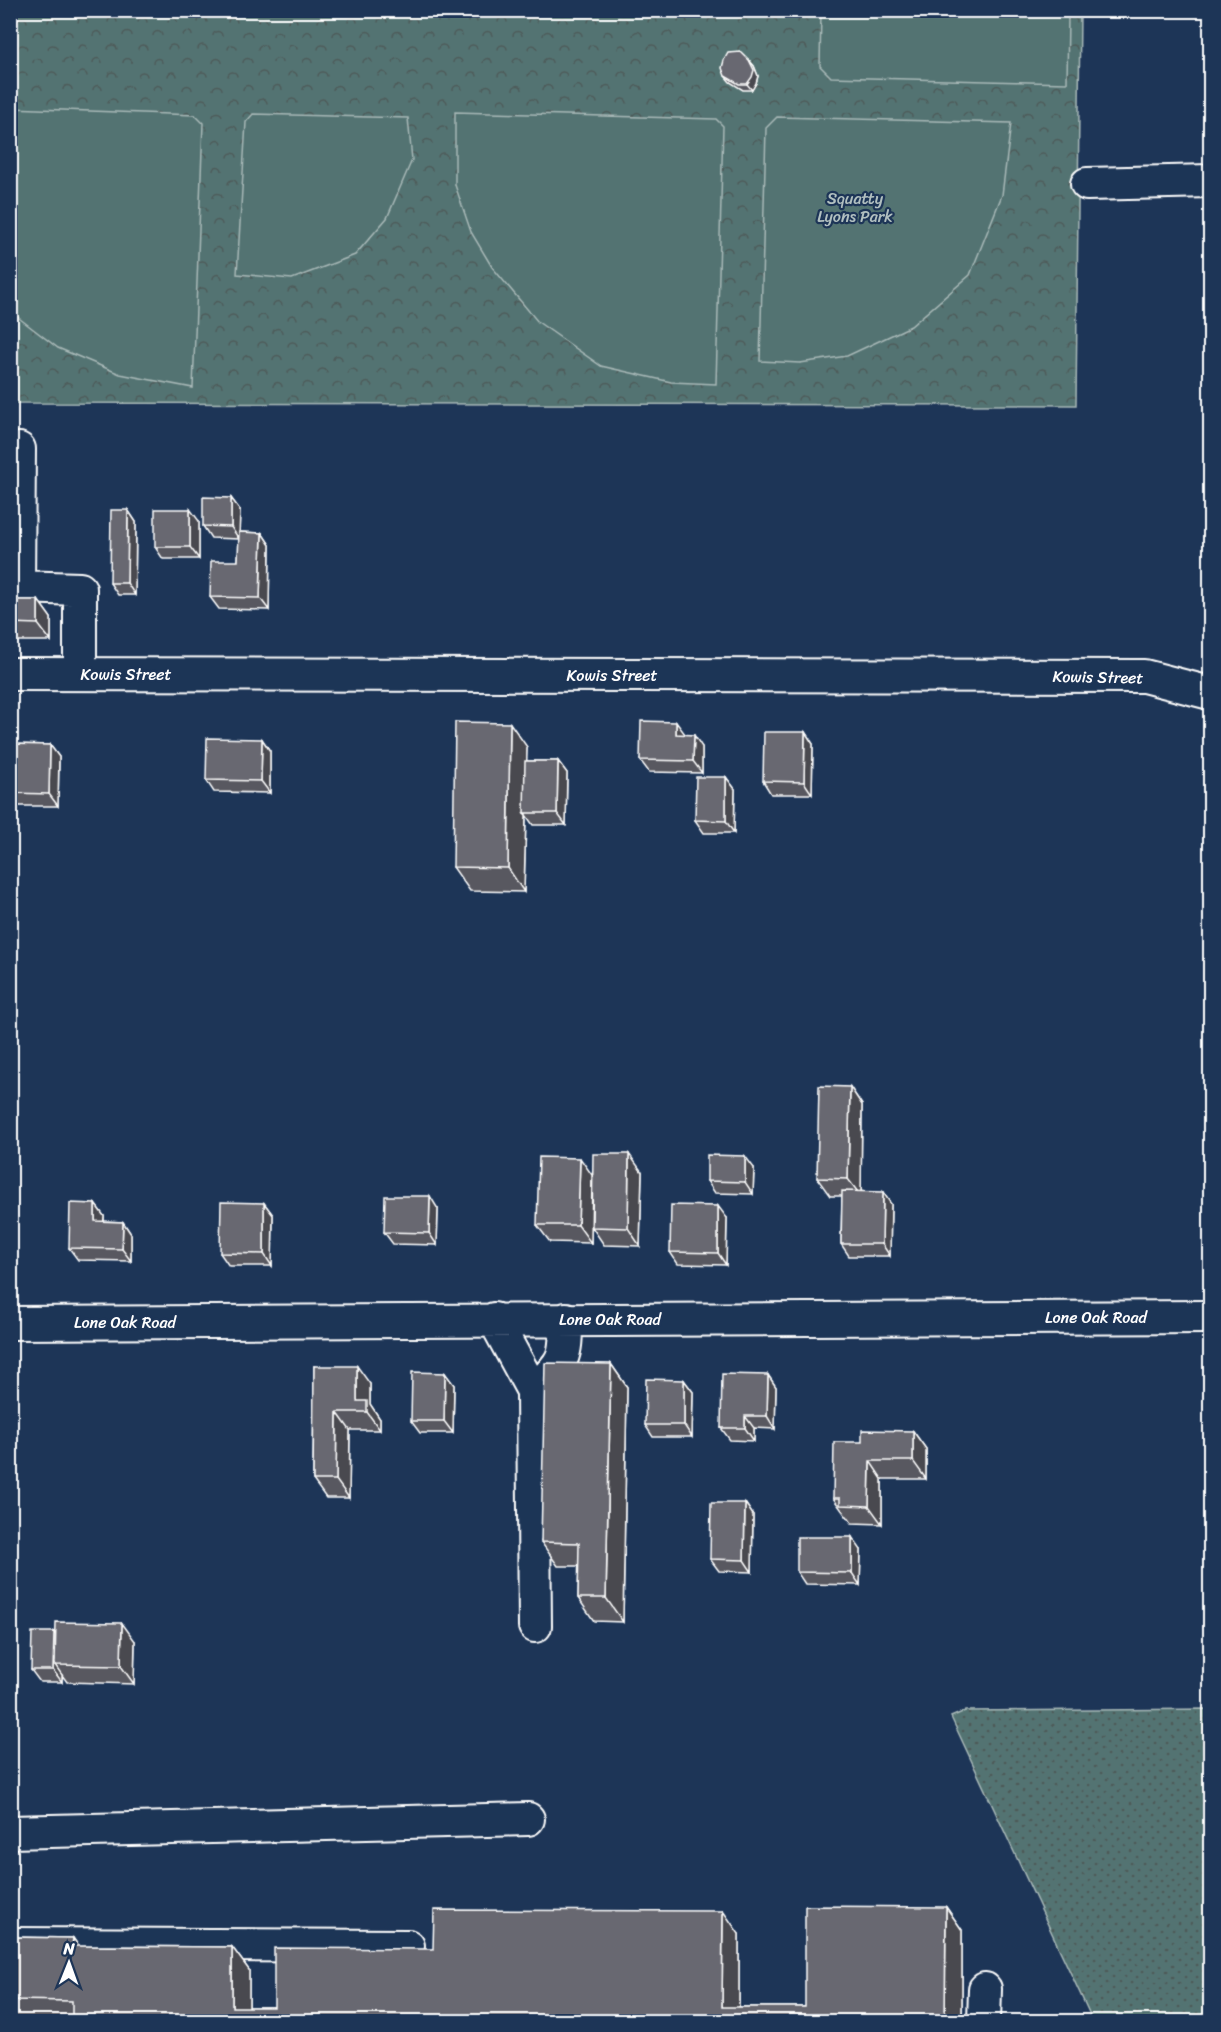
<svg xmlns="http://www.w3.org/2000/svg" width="1221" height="2032" font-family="Sriracha,sans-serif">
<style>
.grass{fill:url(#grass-dots);stroke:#a9b9b8;stroke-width:1.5}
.park{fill:url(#park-crowns);stroke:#a9b9b8;stroke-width:1.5}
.pitch{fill:#537372;stroke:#a9b9b8;stroke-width:1.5}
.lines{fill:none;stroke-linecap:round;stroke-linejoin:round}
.minor-casing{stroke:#fff;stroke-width:36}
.minor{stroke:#1d3557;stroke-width:32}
.wall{fill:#595961;stroke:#fff;stroke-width:1.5}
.shaded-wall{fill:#49494f;stroke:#fff;stroke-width:1.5}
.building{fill:#686871;stroke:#fff;stroke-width:1.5}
.labels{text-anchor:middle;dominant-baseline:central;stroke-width:4.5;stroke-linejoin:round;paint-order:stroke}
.park-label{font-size:16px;fill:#b2c0c0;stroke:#1d3557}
.street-label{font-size:16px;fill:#fff;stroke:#1d3557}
</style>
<defs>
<pattern id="grass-dots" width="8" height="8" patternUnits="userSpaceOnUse" patternTransform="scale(1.5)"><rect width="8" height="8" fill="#537372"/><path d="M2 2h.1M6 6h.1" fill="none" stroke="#4e5a59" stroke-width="1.8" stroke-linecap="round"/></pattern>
<pattern id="park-crowns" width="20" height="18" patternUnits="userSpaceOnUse" patternTransform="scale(1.5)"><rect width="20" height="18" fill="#537372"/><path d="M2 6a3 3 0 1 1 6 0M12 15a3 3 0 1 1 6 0" fill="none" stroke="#4e5a59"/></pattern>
</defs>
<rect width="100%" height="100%" fill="#1d3557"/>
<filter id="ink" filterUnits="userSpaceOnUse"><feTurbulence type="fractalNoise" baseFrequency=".0167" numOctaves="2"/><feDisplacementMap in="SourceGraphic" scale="12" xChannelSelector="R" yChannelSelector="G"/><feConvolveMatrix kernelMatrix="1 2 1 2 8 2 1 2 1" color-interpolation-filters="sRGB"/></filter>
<g filter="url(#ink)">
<path class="grass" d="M 1210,1709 L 1210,2021 L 1093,2021 L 951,1717 L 965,1711 Z"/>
<path class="park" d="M 11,11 L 1080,11 L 1076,405 L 11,403 Z"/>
<path class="pitch" d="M 1067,11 L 1068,17 L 1067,83 L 831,77 L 820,66 L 821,11 Z
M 11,108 L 195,115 L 203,123 L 193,388 L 120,374 L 58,348 L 11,312 Z
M 455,112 L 716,119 L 723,126 L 716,384 L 671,382 L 601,366 L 538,322 L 492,267 L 471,232 L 455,185 Z
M 253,114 L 408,118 L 412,160 L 387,218 L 355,255 L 292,279 L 237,274 L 246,122 Z
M 777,117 L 1011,123 L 1002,195 L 970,275 L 911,326 L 847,356 L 800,363 L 760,361 L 766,128 Z"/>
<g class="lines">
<g class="minor-casing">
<path id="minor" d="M 1087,184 L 1210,181
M 19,449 L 18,587 L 80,589 L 80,674
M 10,674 L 1144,676 L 1210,693
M 494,1319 L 533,1391 L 535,1626
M 10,1323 L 1210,1317
M 533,1391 C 564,1361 566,1361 566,1319
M 10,1832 L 528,1819
M 10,1944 L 408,1946
M 984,2022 L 985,1989"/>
</g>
<use href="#minor" class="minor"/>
</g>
<path class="wall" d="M 749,60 L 754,66 L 758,76 L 756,83 L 752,90 L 743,90 L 730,82 L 725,76 Z
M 10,430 L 15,436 L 13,600 L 38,600 L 51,618 L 51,641 L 10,641 Z
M 231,498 L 240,510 L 239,532 L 262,533 L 270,545 L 269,610 L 219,609 L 210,597 L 238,561 L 239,539 L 211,538 L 203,526 Z
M 128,510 L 136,522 L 135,595 L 118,595 L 110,583 Z
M 199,521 L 199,559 L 163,559 L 155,547 Z
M 805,732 L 813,744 L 812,794 L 771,794 L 763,781 Z
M 685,734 L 702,747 L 702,773 L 649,772 L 640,760 Z
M 262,739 L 270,751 L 270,793 L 214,792 L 206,780 Z
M 10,744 L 50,745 L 59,757 L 58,806 L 17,806 L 10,796 Z
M 527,747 L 526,761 L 558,761 L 567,773 L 566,825 L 533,825 L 526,815 L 524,892 L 470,891 L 453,867 Z
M 726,777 L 735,789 L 734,833 L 704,833 L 695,820 Z
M 850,1087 L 862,1105 L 861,1191 L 891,1204 L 890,1256 L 849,1256 L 841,1244 L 842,1196 L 830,1196 L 817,1178 Z
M 754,1168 L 753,1194 L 715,1193 L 707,1181 Z
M 642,1172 L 640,1246 L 604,1245 L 592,1227 Z
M 592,1175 L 591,1243 L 550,1242 L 537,1225 Z
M 264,1203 L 273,1215 L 272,1266 L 229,1266 L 220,1253 Z
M 95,1204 L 104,1216 L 104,1221 L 123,1222 L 131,1234 L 131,1261 L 78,1260 L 69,1248 Z
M 438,1209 L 437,1245 L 393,1244 L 384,1232 Z
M 727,1218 L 726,1265 L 678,1264 L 670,1252 Z
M 611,1364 L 627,1387 L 623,1622 L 594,1621 L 578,1598 L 579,1566 L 558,1566 L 541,1542 Z
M 314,1366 L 370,1384 L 370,1404 L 380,1419 L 380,1430 L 350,1430 L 349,1498 L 326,1498 L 313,1480 Z
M 445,1373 L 454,1385 L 453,1433 L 420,1433 L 411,1421 Z
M 768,1375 L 776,1387 L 775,1429 L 754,1428 L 754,1441 L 730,1440 L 721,1428 Z
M 684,1380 L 693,1392 L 692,1437 L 653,1437 L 645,1425 Z
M 913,1431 L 926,1449 L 926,1479 L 882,1479 L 882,1524 L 852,1523 L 847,1516 L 846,1516 L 833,1498 L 862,1442 Z
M 745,1503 L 753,1515 L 752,1572 L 719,1571 L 710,1559 Z
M 861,1550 L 860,1585 L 805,1584 L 797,1572 Z
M 54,1632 L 55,1634 L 135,1641 L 134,1684 L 67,1682 L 62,1675 L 62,1682 L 40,1682 L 31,1670 Z
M 946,1907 L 962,1930 L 962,2022 L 10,2022 L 10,1937 L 73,1938 L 78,1946 L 232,1947 L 249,1970 L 249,2007 L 274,2007 L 433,1949 L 739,1934 L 739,2007 L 805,2007 Z"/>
<path class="shaded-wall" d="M 749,60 L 754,66 L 758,76 L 756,83 L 752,90 L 747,84 Z
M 10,430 L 15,436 L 13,617 L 10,614 Z
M 231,498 L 240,510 L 239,539 L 231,527 Z
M 190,509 L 199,521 L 199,559 L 190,547 Z
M 128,510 L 136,522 L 135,595 L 127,583 Z
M 262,533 L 270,545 L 269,610 L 260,598 Z
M 38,600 L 51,618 L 51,641 L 38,624 Z
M 676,722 L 685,734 L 685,747 L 676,734 Z
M 510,723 L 527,747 L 526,813 L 524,813 L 526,815 L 524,892 L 508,868 Z
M 805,732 L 813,744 L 812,794 L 804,782 Z
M 694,735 L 702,747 L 702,773 L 693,761 Z
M 262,739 L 270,751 L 270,793 L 261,781 Z
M 50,745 L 59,757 L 58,806 L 49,794 Z
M 558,761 L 567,773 L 566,825 L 557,813 Z
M 726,777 L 735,789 L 734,833 L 726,821 Z
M 850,1087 L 862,1105 L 861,1196 L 848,1179 Z
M 629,1154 L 642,1172 L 640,1246 L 628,1228 Z
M 745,1156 L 754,1168 L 753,1194 L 745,1182 Z
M 580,1158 L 592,1175 L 591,1243 L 578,1225 Z
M 883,1192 L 891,1204 L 890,1256 L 882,1244 Z
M 430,1196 L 438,1209 L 437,1245 L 429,1233 Z
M 264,1203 L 273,1215 L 272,1266 L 264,1254 Z
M 95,1204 L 104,1216 L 103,1233 L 95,1221 Z
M 718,1206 L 727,1218 L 726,1265 L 718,1253 Z
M 123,1222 L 131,1234 L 131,1261 L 122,1249 Z
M 611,1364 L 627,1387 L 623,1622 L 606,1598 Z
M 357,1366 L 370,1384 L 370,1404 L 380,1419 L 380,1430 L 367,1412 L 357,1401 Z
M 445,1373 L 454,1385 L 453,1433 L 444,1421 Z
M 768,1375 L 776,1387 L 775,1429 L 767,1416 Z
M 684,1380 L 693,1392 L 692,1437 L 684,1425 Z
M 337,1412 L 350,1430 L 349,1498 L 336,1480 Z
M 745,1416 L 754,1428 L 754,1441 L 745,1428 Z
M 913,1431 L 926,1449 L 926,1479 L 913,1461 Z
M 870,1461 L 882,1479 L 882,1524 L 869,1506 Z
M 745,1503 L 753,1515 L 752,1572 L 744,1560 Z
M 852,1537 L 861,1550 L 860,1585 L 852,1573 Z
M 122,1623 L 135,1641 L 134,1684 L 121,1666 Z
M 54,1632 L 63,1644 L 55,1665 L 62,1675 L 62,1682 L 53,1670 Z
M 946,1907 L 962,1930 L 962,2022 L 945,2022 Z
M 723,1911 L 739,1934 L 739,2022 L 722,2007 Z
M 73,1938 L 89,1961 L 72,1946 Z
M 232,1947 L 249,1970 L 249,2022 L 232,2007 Z"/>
<path class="building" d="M 741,52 L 749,60 L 754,70 L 752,77 L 747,84 L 739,84 L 725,76 L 722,68 L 724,60 L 728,53 Z
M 203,497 L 231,498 L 231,527 L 203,526 Z
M 155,509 L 190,509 L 190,547 L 155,547 Z
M 111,510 L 128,510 L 127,583 L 110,583 Z
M 239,532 L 262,533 L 260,598 L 210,597 L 211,561 L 238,561 Z
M 10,600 L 38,600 L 38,624 L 10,623 Z
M 641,721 L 676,722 L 676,734 L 694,735 L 693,761 L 640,760 Z
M 455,722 L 510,723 L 508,868 L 453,867 Z
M 764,732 L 805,732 L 804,782 L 763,781 Z
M 207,738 L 262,739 L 261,781 L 206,780 Z
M 10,744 L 50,745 L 49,794 L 10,793 Z
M 525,761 L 558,761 L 557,813 L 524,813 Z
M 696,777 L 726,777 L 726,821 L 695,820 Z
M 819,1086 L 850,1087 L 848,1179 L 817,1178 Z
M 593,1154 L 629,1154 L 628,1228 L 592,1227 Z
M 707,1155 L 745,1156 L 745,1182 L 707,1181 Z
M 539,1157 L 580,1158 L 578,1225 L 537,1225 Z
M 842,1191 L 883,1192 L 882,1244 L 841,1244 Z
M 385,1196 L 430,1196 L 429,1233 L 384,1232 Z
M 221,1202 L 264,1203 L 264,1254 L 220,1253 Z
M 70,1203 L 95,1204 L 95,1221 L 123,1222 L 122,1249 L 69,1248 Z
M 671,1205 L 718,1206 L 718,1253 L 670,1252 Z
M 545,1363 L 611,1364 L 606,1598 L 578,1598 L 579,1543 L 541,1542 Z
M 314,1366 L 357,1366 L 357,1401 L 367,1401 L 367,1412 L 337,1412 L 336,1480 L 313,1480 Z
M 412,1372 L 445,1373 L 444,1421 L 411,1421 Z
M 722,1374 L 768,1375 L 767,1416 L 745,1416 L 745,1428 L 721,1428 Z
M 646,1379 L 684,1380 L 684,1425 L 645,1425 Z
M 862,1430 L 913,1431 L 913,1461 L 870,1461 L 869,1506 L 840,1505 L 840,1498 L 833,1498 L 834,1442 L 862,1442 Z
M 711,1503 L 745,1503 L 744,1560 L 710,1559 Z
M 797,1537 L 852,1537 L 852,1573 L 797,1572 Z
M 56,1622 L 122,1623 L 121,1666 L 55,1665 Z
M 32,1632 L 54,1632 L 53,1670 L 31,1670 Z
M 805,1906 L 946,1907 L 945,2022 L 72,2022 L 72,2001 L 10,2000 L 10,1937 L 73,1938 L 72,1946 L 232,1947 L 232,2007 L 274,2007 L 274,1948 L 433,1949 L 434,1910 L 723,1911 L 722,2007 L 805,2007 Z"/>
</g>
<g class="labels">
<g class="park-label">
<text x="855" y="198">Squatty<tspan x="855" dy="18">Lyons Park</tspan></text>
</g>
<g class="street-label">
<text x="126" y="674">Kowis Street</text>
<text x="612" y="675">Kowis Street</text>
<text transform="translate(1098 677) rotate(1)">Kowis Street</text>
<text x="1096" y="1317">Lone Oak Road</text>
<text x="610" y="1319">Lone Oak Road</text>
<text x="125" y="1322">Lone Oak Road</text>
</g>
</g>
<rect width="1221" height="2032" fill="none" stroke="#1d3557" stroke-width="36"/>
<rect x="18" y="18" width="1185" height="1996" fill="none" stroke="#fff" stroke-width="2" filter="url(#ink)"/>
<g transform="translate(69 1963) rotate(1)" stroke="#1d3557" stroke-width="4.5" paint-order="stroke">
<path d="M0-4.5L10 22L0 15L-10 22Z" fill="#ffffff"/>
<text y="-9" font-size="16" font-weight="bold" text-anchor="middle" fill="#ffffff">N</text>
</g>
</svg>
